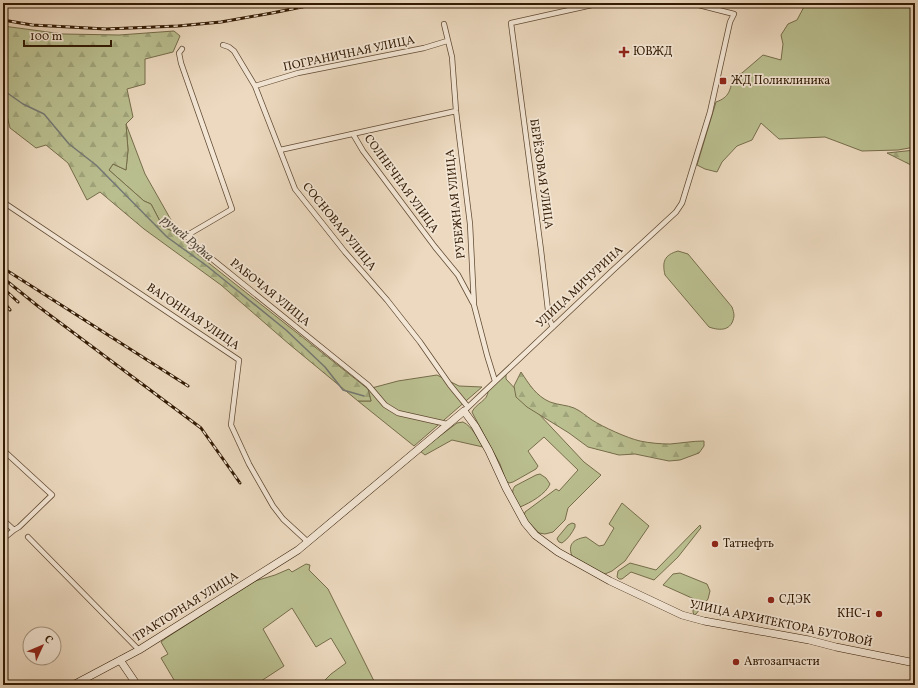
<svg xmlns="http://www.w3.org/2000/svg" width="918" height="688" font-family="Vollkorn,serif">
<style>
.green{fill:#babf90;stroke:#766d4a}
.forest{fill:url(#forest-firs);stroke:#766d4a}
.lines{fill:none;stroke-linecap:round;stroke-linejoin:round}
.stream{stroke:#747974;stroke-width:1.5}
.street-casing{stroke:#614a33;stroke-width:6}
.secondary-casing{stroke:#331b04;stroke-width:8}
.street{stroke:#f3e6d5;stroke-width:4.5}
.secondary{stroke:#f3e6d5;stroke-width:7}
.rail-casing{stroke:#331b04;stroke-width:3}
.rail{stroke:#f3e6d5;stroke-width:1.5;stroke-dasharray:4.5;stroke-linecap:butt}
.poi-dot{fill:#8f2418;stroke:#f3e6d5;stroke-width:1.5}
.labels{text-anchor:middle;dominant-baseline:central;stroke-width:3.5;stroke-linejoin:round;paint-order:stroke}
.poi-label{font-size:12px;fill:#331b04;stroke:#f3e6d5;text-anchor:start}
.street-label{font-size:12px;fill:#331b04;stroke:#f3e6d5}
.water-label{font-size:13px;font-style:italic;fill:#534a3c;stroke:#f3e6d5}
</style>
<defs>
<pattern id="forest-firs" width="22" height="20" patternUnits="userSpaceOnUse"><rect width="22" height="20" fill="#babf90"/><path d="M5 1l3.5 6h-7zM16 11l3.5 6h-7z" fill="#a0a47b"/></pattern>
</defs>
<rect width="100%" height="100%" fill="#ecd9bf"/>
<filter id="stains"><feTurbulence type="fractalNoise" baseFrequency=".005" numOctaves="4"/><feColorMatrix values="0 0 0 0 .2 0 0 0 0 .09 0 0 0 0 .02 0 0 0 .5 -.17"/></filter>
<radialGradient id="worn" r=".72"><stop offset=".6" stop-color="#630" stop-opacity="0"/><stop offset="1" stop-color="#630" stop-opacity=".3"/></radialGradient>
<path class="green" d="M 806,3 L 915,3 L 915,147 L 898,150 L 862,151 L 825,137 L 779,139 L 761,123 L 752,140 L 737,146 L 722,162 L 717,172 L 705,169 L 697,165 L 716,102 C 730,97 730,90 733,77 L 742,73 L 763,55 L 781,60 L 783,44 L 781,35 L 788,24 L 797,20 Z
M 126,124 L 145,174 L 179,234 L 163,227 L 151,204 L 144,201 L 109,170 L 113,164 L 126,170 L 128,150 Z
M 678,251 L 688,254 L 732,307 C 733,310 734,313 734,316 C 732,331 720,331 709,327 L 665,275 C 662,262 664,255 678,251 Z
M 506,374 L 506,379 L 584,462 L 601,475 L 568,508 L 565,520 L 553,532 L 545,534 L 539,533 L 524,517 L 525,512 L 556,489 L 559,491 L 578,470 L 544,437 L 528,451 L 538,466 L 536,469 L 513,482 L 509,483 L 506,481 L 500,464 L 474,416 L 472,412 C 476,403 488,401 488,391 Z
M 437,375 L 459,386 L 482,387 L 414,446 L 358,401 L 371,401 L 368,389 L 398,381 Z
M 463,422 C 473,427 477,438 483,447 L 452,440 L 425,455 L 420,451 L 457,423 Z
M 540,474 L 546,478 L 550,484 C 546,494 530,503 520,507 C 516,500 509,493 515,486 L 536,475 Z
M 622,503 L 649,526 L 625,561 L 612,571 L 605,574 L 600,572 L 572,556 C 567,543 575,539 586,537 L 599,546 L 604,545 L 614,528 L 609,524 Z
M 572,523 L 575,524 L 575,527 C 572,533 568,539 562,543 L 559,542 L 557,539 L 558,537 L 568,525 Z
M 700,525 L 701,528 L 700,529 L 678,557 L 654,580 L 631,572 L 622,579 L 619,579 L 617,577 L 618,571 L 630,563 L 656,570 Z
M 306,564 L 310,565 L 309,570 L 328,589 L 376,685 L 317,685 L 324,681 L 331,674 L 346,663 L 331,638 L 316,647 L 292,608 L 263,629 L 284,666 L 255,685 L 177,685 L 161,658 L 168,654 L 161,642 L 166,638 L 255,581 L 275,575 L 289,569 L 292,572 Z
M 680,573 L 707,584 L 710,591 L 708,599 L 696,614 L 694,615 L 693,612 L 694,599 L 663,585 L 673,574 Z"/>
<path class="forest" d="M 3,26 L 63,34 L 119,35 L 174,31 L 180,36 L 173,52 L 145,59 L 145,84 L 127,89 L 133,117 L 126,124 L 128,150 L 126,170 L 113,164 L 109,170 L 144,201 L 151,204 L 163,227 L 179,234 L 191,249 L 368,389 L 371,401 L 358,401 L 289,344 L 221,285 L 144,229 L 100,192 L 87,200 L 68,163 L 46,145 L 36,148 L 10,128 L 6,112 L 3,110 Z
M 915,150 L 915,167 L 887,153 Z
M 521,372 C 529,384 536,396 550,402 C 558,405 567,405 574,408 C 581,411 586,416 592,420 C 603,427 627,438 640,441 C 649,443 661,444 670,444 C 682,443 693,441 704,441 L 704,446 L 699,453 L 680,460 L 669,461 L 635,454 L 619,455 L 588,447 L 569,433 L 527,407 L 516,397 L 514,386 Z"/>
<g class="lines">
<path class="stream" d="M 3,90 L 23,104 L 44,114 L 69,144 L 96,165 L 167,237 L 207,266 L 286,330 L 325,367 L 343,390 L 364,396"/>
<g class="street-casing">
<path id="street" d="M 444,24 L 452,57 L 456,111 L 470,224 L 474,305 L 487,355 L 495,381
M 223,45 L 229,47 L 234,51 L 255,86 L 295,189 L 345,252 L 387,300 L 420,342 L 450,385 L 468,407
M 182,49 L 179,53 L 181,63 L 232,209 L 191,233 L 188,238 L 191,242 L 368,385 L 385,405 L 398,413 L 447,424
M 255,86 L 298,73 L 424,48 L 447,41
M 353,134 L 363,151 L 435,247 L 458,275 L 473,303
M 280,150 L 456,111
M 3,202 L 239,360 L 231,425 L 249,464 L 273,506 L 283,519 L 308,542
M 553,327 L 549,319 L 541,250 L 511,23 L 601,3
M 464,411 L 612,271 L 676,212 L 682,203 L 710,112 L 730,22 L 734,14 L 691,3
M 3,450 L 52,495 L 19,527 L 14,530 L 3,539
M 3,520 L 14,530
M 28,537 L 139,650
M 3,683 L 5,685"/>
</g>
<g class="secondary-casing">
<path id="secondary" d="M 120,660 L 137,685
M 73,685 L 139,650 L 298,550 L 464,411 L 475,426 L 489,451 L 506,488 L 525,523 L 535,535 L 558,552 L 610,581 L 682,615 L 704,621 L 776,634 L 809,640 L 836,647 L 915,663"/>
</g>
<use href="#street" class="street"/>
<use href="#secondary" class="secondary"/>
<g class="rail-casing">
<path id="rail" d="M 3,20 L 32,25 L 106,29 L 178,26 L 221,22 L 272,13 L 322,3
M 3,268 L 188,386
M 3,278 L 39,307 L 201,428 L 240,483
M 3,288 L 18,302
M 3,301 L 10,310"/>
</g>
<use href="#rail" class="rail"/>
</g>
<g class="poi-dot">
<path d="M622 46h4v4h4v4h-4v4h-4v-4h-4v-4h4z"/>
<rect x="719" y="77" width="8" height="8" rx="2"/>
<circle cx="715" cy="544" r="4"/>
<circle cx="771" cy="600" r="4"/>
<circle cx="879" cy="614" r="4"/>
<circle cx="736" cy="662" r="4"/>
</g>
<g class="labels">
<g class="poi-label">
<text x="633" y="52">ЮВЖД</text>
<text x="731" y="81">ЖД Поликлиника</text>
<text x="723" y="544">Татнефть</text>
<text x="779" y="600">СДЭК</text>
<text x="871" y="614" text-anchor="end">КНС-1</text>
<text x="744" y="662">Автозапчасти</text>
</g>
<g class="street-label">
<text transform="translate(349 54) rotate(-12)">ПОГРАНИЧНАЯ УЛИЦА</text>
<text transform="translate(541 174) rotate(82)">БЕРЁЗОВАЯ УЛИЦА</text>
<text transform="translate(401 184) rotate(54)">СОЛНЕЧНАЯ УЛИЦА</text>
<text transform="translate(456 204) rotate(-96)">РУБЕЖНАЯ УЛИЦА</text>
<text transform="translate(339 227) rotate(51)">СОСНОВАЯ УЛИЦА</text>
<text transform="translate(580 287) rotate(-43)">УЛИЦА МИЧУРИНА</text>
<text transform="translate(270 293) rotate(39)">РАБОЧАЯ УЛИЦА</text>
<text transform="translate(193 317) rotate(34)">ВАГОННАЯ УЛИЦА</text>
<text transform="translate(186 607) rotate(-32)">ТРАКТОРНАЯ УЛИЦА</text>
<text transform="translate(781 624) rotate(12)">УЛИЦА АРХИТЕКТОРА БУТОВОЙ</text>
</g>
<g class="water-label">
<text transform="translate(187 239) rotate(40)">ручей Рудка</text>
</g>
</g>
<rect width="918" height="688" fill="none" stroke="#ecd9bf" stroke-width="16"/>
<rect x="4" y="4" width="910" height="680" fill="none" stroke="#331b04" stroke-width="2"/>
<rect x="8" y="8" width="902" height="672" fill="none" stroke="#331b04"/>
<g transform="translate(42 646) rotate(46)"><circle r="19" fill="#f3e6d5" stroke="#a69581"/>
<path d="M0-3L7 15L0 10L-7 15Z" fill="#8f2418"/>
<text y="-6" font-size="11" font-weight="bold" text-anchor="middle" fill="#331b04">С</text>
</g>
<path d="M24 40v6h87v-6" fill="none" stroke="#331b04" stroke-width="2"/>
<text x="30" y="40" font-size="12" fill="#331b04" stroke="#f3e6d5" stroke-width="3" paint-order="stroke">100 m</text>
<rect width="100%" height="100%" filter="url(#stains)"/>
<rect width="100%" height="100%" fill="url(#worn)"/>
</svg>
